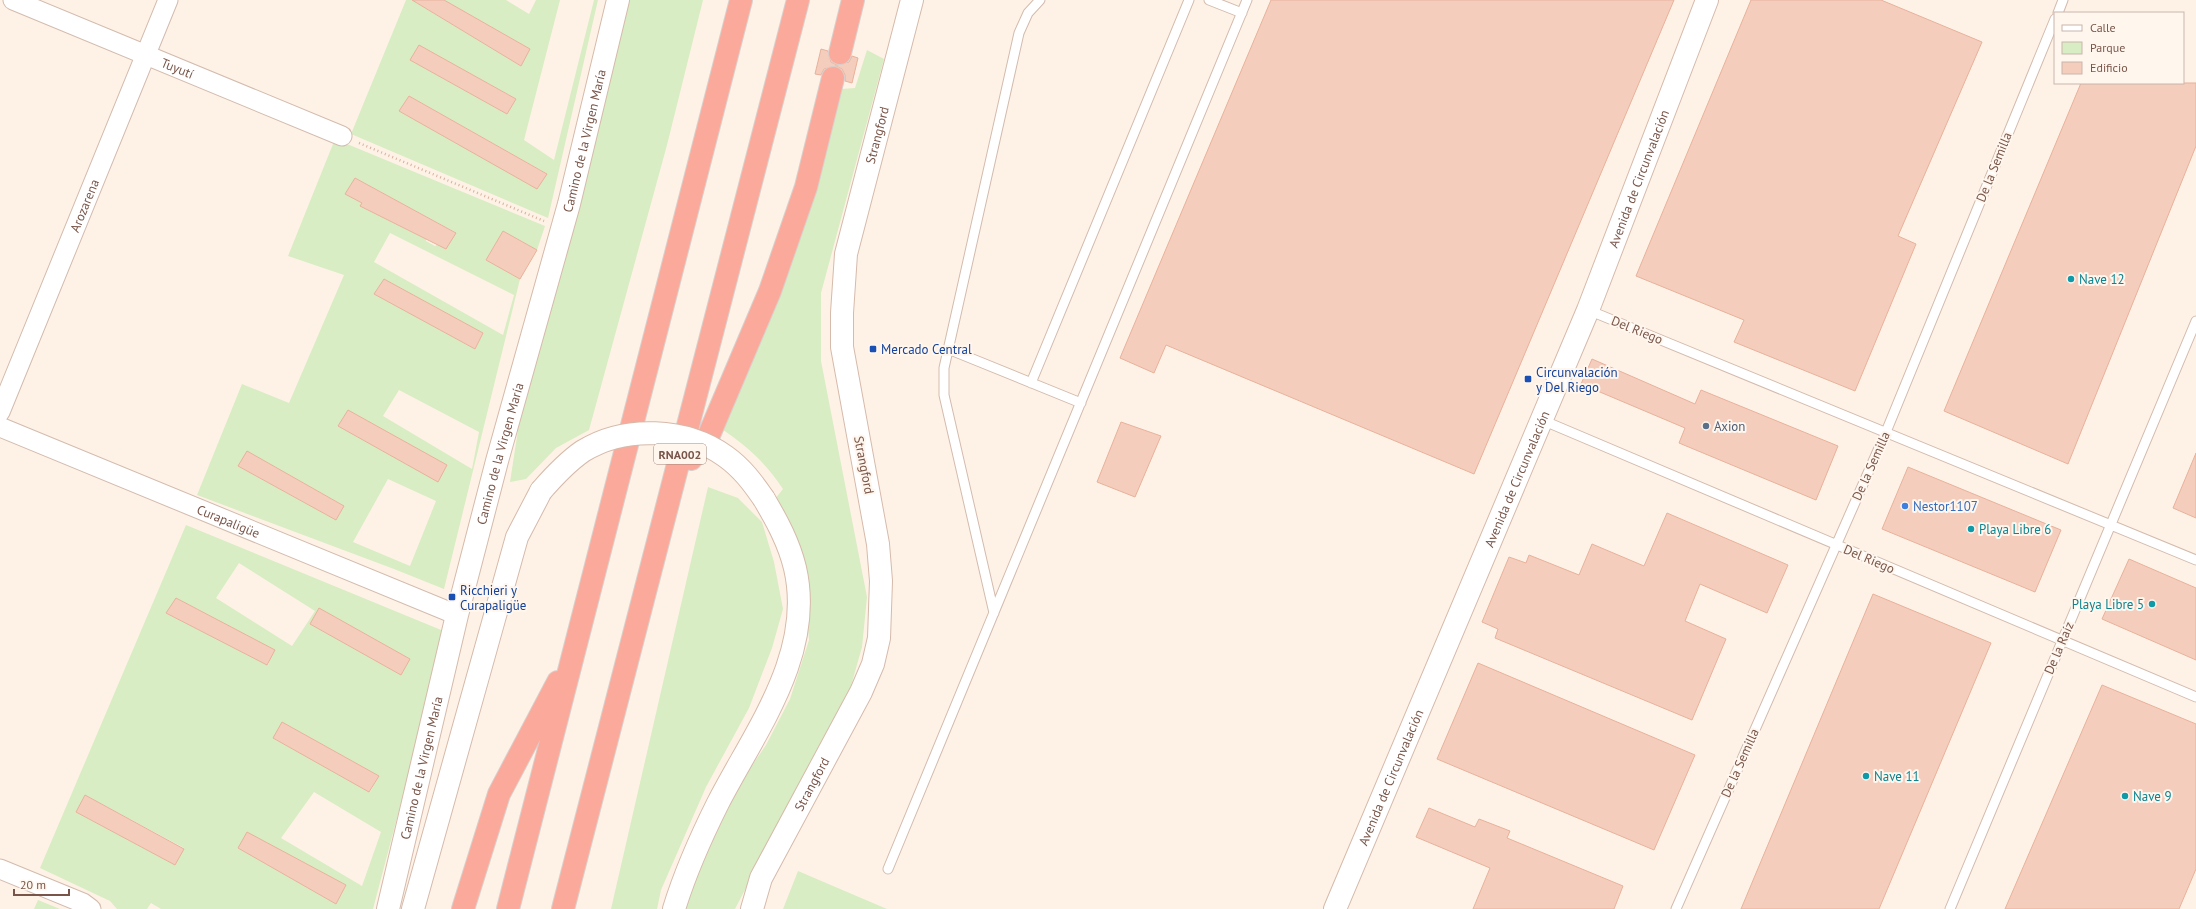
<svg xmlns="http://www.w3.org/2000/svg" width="2196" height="909" font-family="'PT Sans',sans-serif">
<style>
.green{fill:#d8edc3;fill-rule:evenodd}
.building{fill:#f5cdbc;stroke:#e8b19b}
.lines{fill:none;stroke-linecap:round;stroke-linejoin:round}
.lane-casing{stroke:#d3bbae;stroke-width:11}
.street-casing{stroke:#d3bbae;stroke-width:21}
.secondary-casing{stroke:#d6baab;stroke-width:24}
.highway-casing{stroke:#d9cfcc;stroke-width:24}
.path{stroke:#dab09e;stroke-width:2.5;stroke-dasharray:1 3;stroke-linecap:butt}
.lane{stroke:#fff;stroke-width:9}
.street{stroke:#fff;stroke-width:19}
.secondary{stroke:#fff;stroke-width:22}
.highway{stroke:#fba99a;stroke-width:22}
.secondary-bridge-casing{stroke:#d6baab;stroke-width:24;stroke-linecap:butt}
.secondary-bridge{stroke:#fff;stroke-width:22}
.culture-dot{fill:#0f9aa8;stroke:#fff6ee;stroke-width:1.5}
.transit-dot{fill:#1a4fb4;stroke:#fff6ee;stroke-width:1.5}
.service-dot{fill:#5c6f8a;stroke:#fff6ee;stroke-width:1.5}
.shop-dot{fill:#3f7fe0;stroke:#fff6ee;stroke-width:1.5}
.labels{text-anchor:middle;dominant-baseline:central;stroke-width:4;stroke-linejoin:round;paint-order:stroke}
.shield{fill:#fff6ee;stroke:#a1857a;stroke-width:1}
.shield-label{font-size:12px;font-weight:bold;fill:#795549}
.street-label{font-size:13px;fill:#795549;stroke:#fff6ee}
.culture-label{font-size:13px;fill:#0d838f;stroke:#fff6ee;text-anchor:start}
.transit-label{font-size:13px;fill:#164399;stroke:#fff6ee;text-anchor:start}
.service-label{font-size:13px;fill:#4e5e75;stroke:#fff6ee;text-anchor:start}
.shop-label{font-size:13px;fill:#366cbe;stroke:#fff6ee;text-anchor:start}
</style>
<rect width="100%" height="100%" fill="#fef2e6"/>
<path class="green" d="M 406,0 L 429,0 L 425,8 L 521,66 L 530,49 L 444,0 L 506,0 L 529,14 L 536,0 L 560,0 L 524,140 L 554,160 L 594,0 L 598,0 L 548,218 L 351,134 ZM 419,46 L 516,99 L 507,114 L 410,60 ZM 409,96 L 546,173 L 538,188 L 399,111 Z
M 629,0 L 703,0 L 667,145 L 589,430 L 556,448 L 526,479 L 510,482 L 520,417 Z
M 867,50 L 884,59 L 821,293 L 821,361 L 867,597 L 862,647 L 847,700 L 809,767 L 735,909 L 681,909 L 728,800 L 766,745 L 790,699 L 809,640 L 806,605 L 775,499 L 783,489 C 764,461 747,446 719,427 L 841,89 L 855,88 Z
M 335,139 L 545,226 L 537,250 L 503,231 L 486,260 L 520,279 L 444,589 L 394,569 L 197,495 L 242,384 L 289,403 L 344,275 L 288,256 ZM 355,178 L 455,232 L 455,233 L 435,246 L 426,241 L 426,239 L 361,206 L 362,203 L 345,194 ZM 390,233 L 514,295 L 503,335 L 374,262 ZM 384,279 L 483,333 L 475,349 L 374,294 ZM 399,390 L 479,432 L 472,469 L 383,416 ZM 348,410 L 447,465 L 438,481 L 338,426 ZM 248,452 L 344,506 L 336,520 L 238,466 ZM 388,479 L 436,501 L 410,566 L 353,542 Z
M 708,487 L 738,498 L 762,522 L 774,562 L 783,609 L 772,648 L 749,708 L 706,787 L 661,890 L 657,909 L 611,909 Z
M 186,525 L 446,632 L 373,909 L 161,909 L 151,903 L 147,909 L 117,909 L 110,901 L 40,868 ZM 239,563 L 315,611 L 292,646 L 216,598 ZM 176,598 L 274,650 L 268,665 L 166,613 ZM 319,608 L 410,659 L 401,675 L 310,624 ZM 282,722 L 379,776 L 370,792 L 273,738 ZM 314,792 L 381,832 L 362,886 L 281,838 ZM 85,795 L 184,848 L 175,865 L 76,812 ZM 247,833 L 346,885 L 336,904 L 238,848 Z
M 798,871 L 887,909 L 783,909 Z
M 38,900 L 60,909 L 34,909 Z"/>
<path class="building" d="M 412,0 L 444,0 L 530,49 L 521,66 Z
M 1271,0 L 1674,0 L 1474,474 L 1166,345 L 1154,373 L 1120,358 Z
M 1751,0 L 1881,0 L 1982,42 L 1898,236 L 1916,244 L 1855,391 L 1734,342 L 1744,320 L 1636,276 Z
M 419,45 L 516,99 L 507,114 L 410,60 Z
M 821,49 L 828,51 L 831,62 L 837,65 L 849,62 L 852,56 L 858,58 L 852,83 L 845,81 L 845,75 L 842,69 L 836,66 L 824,69 L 821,75 L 815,74 Z
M 2081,83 L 2196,83 L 2196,146 L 2068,464 L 1944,411 Z
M 409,96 L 547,174 L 537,189 L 399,111 Z
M 355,178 L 456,233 L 446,249 L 360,206 L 362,203 L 345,194 Z
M 503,231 L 537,250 L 520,279 L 486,260 Z
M 384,279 L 483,333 L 475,349 L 374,294 Z
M 1592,359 L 1695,404 L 1701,390 L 1838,446 L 1816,500 L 1679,443 L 1685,428 L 1581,384 Z
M 348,410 L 447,465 L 438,482 L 338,426 Z
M 1121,422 L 1161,436 L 1135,497 L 1097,482 Z
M 247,451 L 344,506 L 336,520 L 238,466 Z
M 2196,453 L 2196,518 L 2173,508 Z
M 1908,467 L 2061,530 L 2035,592 L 1882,529 Z
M 1667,513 L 1788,565 L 1767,613 L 1700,584 L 1685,621 L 1726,639 L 1692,720 L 1495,638 L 1498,629 L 1482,622 L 1509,557 L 1526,563 L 1529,555 L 1579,575 L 1592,544 L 1644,566 Z
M 2129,559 L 2196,588 L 2196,660 L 2102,619 Z
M 1873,594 L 1991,643 L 1879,909 L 1741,909 Z
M 176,598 L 275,650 L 267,665 L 166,613 Z
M 319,608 L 410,659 L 401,675 L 310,624 Z
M 1478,663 L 1695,755 L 1654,850 L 1437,759 Z
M 2102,685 L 2196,724 L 2196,869 L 2179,909 L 2005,909 Z
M 282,722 L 379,776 L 369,792 L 273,738 Z
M 85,795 L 184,849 L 175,865 L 76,812 Z
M 1429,808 L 1475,827 L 1479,819 L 1510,831 L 1507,838 L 1623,886 L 1614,909 L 1473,909 L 1490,868 L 1416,837 Z
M 247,832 L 346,885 L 336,904 L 238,848 Z"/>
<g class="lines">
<g class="lane-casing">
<path id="lane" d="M 1209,0 L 1242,13
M 2058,13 L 2063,0
M 1588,310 L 2196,560
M 948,349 L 1081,403
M 1031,383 L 1189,0
M 1542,420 L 2196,697
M 994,613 L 944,395 L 944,368 L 1019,33 L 1028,13 L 1040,0
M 888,869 L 1247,0
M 1676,909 L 1886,432 L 2055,19
M 1950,909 L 2196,321"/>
</g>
<g class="street-casing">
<g id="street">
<path id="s1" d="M 13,0 L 342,136"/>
<path id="s2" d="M 0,412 L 168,0"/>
<path id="s3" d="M 0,427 L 457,615"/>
<path d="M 0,869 L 83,903 L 91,909"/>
</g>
</g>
<g class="secondary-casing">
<g id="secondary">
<path id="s4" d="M 388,909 L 457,615 L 497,461 L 569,204 L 618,0"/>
<path d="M 413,909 L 517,537 L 541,491"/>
<path d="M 674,909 C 685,873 701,837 718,803 C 755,731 815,654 795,568 C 789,543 777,521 764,499"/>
<path id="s5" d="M 752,909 L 761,878 L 861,692 L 873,664 L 879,638 L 881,581 L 878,544 L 842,347 L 842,313 L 846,254 L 912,0"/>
<path id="s6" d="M 1335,909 L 1588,310 L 1707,0"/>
</g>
</g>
<g class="highway-casing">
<path id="highway" d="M 840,53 L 853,0
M 691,459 L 709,435 L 770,291 L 806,187 L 833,78
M 463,909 L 499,794 L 558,682
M 508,909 L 741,0
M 563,909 L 798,0"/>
</g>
<path class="path" d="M 359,143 L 544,221"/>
<use href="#lane" class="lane"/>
<use href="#street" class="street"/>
<use href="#secondary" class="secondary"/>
<use href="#highway" class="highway"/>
<g class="secondary-bridge-casing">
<path id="secondary-bridge" d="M 541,491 C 554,476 567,462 583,451 C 625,425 686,428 725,456 C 742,468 753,483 764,499"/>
</g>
<use href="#secondary-bridge" class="secondary-bridge"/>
</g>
<g class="culture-dot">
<circle cx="2071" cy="279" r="4"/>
<circle cx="1971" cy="529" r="4"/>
<circle cx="2152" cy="604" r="4"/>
<circle cx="1866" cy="776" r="4"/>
<circle cx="2125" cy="796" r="4"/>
</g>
<g class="transit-dot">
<rect x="869" y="345" width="8" height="8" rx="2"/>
<rect x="1524" y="375" width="8" height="8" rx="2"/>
<rect x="448" y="593" width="8" height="8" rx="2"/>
</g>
<circle class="service-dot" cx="1706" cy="426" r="4"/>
<circle class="shop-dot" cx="1905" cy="506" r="4"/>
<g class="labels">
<rect class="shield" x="654" y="444" width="52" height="20" rx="3"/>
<g class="shield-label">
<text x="680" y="454">RNA002</text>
</g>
<g class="street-label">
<text stroke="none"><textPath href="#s1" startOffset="178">Tuyutí</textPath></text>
<text stroke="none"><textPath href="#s5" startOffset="811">Strangford</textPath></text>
<text stroke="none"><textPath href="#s4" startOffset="793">Camino de la Virgen María</textPath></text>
<text transform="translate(1994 167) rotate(-68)">De la Semilla</text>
<text stroke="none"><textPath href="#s6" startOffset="791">Avenida de Circunvalación</textPath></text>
<text stroke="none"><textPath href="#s2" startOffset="223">Arozarena</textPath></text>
<text transform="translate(1637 330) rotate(22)">Del Riego</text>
<text stroke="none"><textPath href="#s4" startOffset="469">Camino de la Virgen María</textPath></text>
<text transform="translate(864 465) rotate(79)">Strangford</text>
<text transform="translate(1871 466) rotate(-66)">De la Semilla</text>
<text stroke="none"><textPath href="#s6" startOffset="467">Avenida de Circunvalación</textPath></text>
<text stroke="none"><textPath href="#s3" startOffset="247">Curapaligüe</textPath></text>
<text transform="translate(1869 559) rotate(23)">Del Riego</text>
<text transform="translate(2059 648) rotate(-67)">De la Raíz</text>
<text transform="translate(1740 763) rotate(-66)">De la Semilla</text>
<text stroke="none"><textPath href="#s4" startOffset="145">Camino de la Virgen María</textPath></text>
<text stroke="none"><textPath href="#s6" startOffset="143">Avenida de Circunvalación</textPath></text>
<text stroke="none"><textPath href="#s5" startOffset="139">Strangford</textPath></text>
</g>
<g class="culture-label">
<text x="2079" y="279">Nave 12</text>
<text x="1979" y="529">Playa Libre 6</text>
<text x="2144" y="604" text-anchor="end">Playa Libre 5</text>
<text x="1874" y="776">Nave 11</text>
<text x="2133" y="796">Nave 9</text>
</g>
<g class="transit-label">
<text x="881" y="349">Mercado Central</text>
<text x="1536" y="372">Circunvalación<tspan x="1536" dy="15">y Del Riego</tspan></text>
<text x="460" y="590">Ricchieri y<tspan x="460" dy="15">Curapaligüe</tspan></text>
</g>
<g class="service-label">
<text x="1714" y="426">Axion</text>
</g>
<g class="shop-label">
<text x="1913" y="506">Nestor1107</text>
</g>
</g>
<rect x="2054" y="12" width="130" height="72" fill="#fff6ee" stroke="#c9b6ac"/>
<rect x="2062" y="25" width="20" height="6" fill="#ffffff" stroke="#c9b6ac"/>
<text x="2090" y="32" font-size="12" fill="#795549">Calle</text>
<rect x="2062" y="42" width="20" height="12" fill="#d8edc3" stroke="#c9b6ac"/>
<text x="2090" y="52" font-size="12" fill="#795549">Parque</text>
<rect x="2062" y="62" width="20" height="12" fill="#f5cdbc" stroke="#c9b6ac"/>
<text x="2090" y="72" font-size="12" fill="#795549">Edificio</text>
<path d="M14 889v6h55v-6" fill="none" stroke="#795549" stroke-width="2"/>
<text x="20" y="889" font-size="12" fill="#795549" stroke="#fff6ee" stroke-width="3" paint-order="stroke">20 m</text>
</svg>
